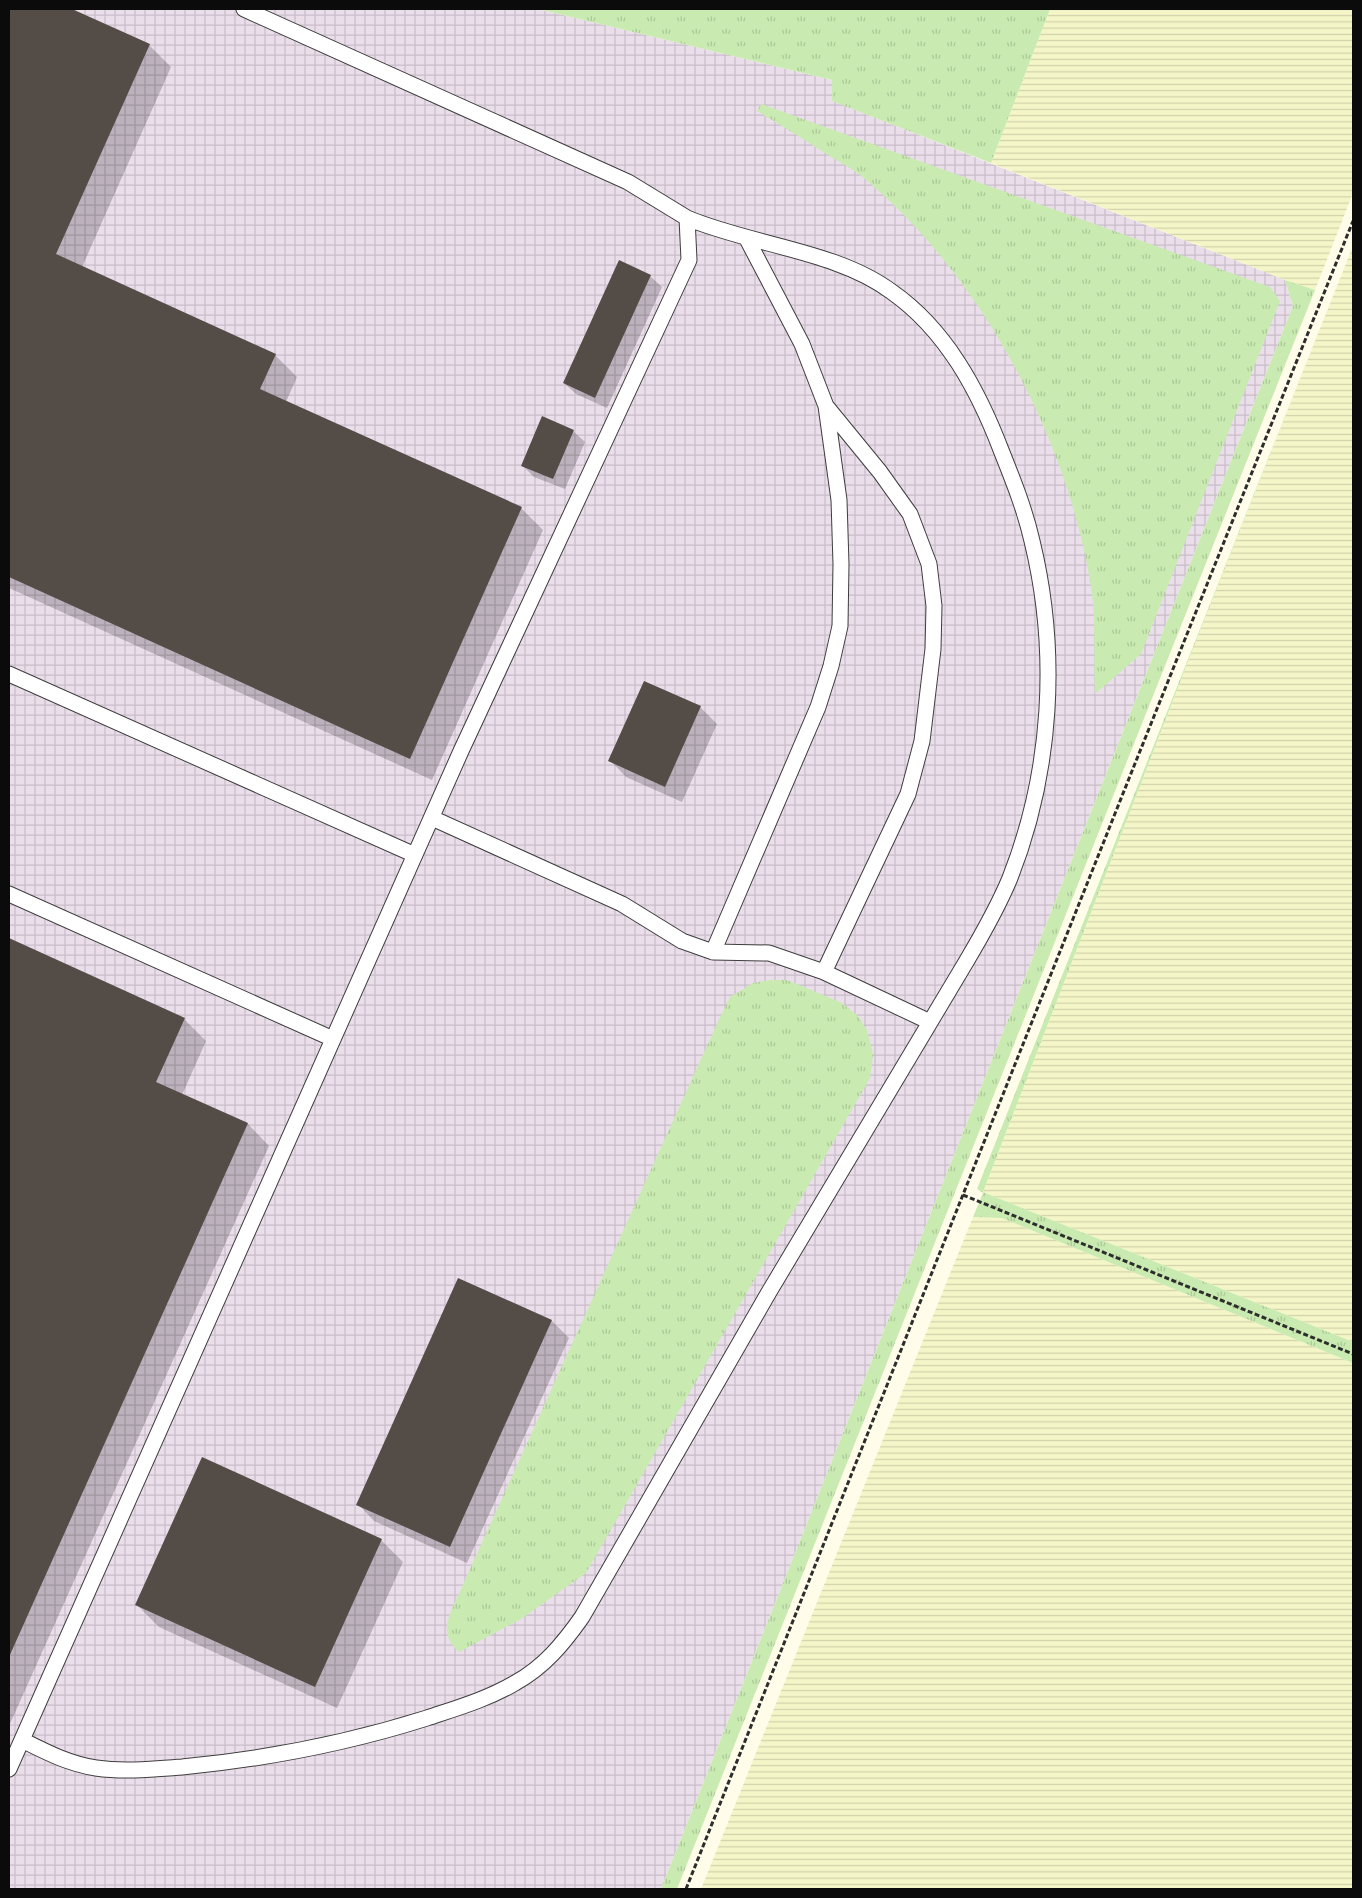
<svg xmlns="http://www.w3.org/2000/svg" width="1362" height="1898" font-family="Georgia,serif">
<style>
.industrial{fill:url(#industrial-grid)}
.farmland{fill:url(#farmland-rules)}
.grass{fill:url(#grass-tufts)}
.shadow{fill:#0003}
.building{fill:#544d47}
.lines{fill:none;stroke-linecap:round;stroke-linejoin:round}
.lane-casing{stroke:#3e3e3e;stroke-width:17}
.path{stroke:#2d2d2d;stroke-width:3;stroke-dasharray:5 2.5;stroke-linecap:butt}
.lane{stroke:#fff;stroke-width:15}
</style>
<defs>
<pattern id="industrial-grid" width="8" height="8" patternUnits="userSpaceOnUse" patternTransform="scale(1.25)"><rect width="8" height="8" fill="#ebdeeb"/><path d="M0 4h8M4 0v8" fill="none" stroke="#c8bdc8"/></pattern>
<pattern id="farmland-rules" width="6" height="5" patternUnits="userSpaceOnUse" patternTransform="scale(1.25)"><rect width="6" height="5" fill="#f5f6c8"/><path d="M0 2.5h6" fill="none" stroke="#d1d2aa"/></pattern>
<pattern id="grass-tufts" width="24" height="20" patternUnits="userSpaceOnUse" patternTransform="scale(1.25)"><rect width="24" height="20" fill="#c9ebb1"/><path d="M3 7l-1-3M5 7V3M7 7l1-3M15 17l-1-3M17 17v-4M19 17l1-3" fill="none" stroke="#abc897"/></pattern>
</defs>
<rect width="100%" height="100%" fill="#fffde9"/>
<path class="industrial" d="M 9,9 L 538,9 L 832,80 L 833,101 L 1285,280 L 1293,306 L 661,1889 L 9,1889 Z"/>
<path class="farmland" d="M 1050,9 L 1353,9 L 1353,193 L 1315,290 L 1285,280 L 991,163 Z
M 1353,246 L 1353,1342 L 983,1192 L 1194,646 Z
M 973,1217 L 1002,1218 L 1353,1363 L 1353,1889 L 701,1889 Z"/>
<path class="grass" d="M 538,9 L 1050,9 L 991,163 L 832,101 L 832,80 Z
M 761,104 L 1270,287 L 1280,301 L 1141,654 L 1095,694 C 1093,657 1097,618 1090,581 C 1065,432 978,271 860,175 C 851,168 841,163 831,157 C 807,141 782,126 757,111 Z
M 1353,245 L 1194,646 L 983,1192 L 1353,1342 L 1353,1363 L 1002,1218 L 973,1217 L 983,1193 L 977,1189 Z
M 1285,280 L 1315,290 L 677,1889 L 661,1889 L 1293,306 Z
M 770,980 L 787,980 L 804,987 L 842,1003 L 858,1016 L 867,1030 L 873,1054 L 870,1078 L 586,1573 L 521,1619 L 459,1652 C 445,1639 444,1629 451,1611 L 720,1017 L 730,997 L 753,983 Z"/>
<path class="shadow" d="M 9,9 L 69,9 L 149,45 L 171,67 L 82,267 L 275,355 L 297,377 L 286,402 L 521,508 L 543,530 L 432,780 L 9,588 Z
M 650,276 L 662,287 L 607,408 L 576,394 L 564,383 Z
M 573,431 L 585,442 L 565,489 L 534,477 L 523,466 Z
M 645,682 L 700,707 L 717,724 L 682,802 L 626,777 L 610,760 Z
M 10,940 L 184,1019 L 206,1041 L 182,1095 L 248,1124 L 269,1146 L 9,1726 Z
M 459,1279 L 552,1321 L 569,1338 L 467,1563 L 374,1521 L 358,1504 Z
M 381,1540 L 403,1562 L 337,1708 L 159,1627 L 137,1605 Z"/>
<path class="building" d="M 9,9 L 72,9 L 150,44 L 56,254 L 276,354 L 260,389 L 522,507 L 410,759 L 9,577 Z
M 619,260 L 651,275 L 595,398 L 563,383 Z
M 542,416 L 574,430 L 553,479 L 521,466 Z
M 644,681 L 701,706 L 665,787 L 608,761 Z
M 9,938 L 185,1018 L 156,1082 L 248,1123 L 9,1657 Z
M 458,1278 L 552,1320 L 450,1547 L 356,1505 Z
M 202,1457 L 382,1539 L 315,1687 L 135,1605 Z"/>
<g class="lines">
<g class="lane-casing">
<path id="lane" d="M 9,674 L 415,855
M 432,818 L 622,904 L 682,941 L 713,952 L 769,953 L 824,972 L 908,794 L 922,741 L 933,649 L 934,606 L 929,564 L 910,514 L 880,472 L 826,406
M 9,894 L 333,1039
M 713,952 L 818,707 L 831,666 L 840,626 L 841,564 L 839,500 L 826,406 L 802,344 L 747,239
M 824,972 L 930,1022
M 22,1740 C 46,1752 69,1764 96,1768 C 124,1772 154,1769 182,1767 C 265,1759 348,1743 427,1718 C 457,1708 488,1699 515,1683 C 544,1667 563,1644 582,1617 L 769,1292 L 966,962 C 982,935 998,907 1010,878 C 1052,771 1059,652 1032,541 C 1025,510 1013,480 1001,450 C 978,390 946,330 892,292 C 838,251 751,245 687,218
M 9,1769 L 461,751 L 689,260 L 687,218 L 628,182 L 244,9"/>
</g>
<path class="path" d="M 963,1195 L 1353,1354
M 686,1889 L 1132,771 L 1353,221"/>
<use href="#lane" class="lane"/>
</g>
<rect width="1362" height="1898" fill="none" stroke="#0b0b0b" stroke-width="20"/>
</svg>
